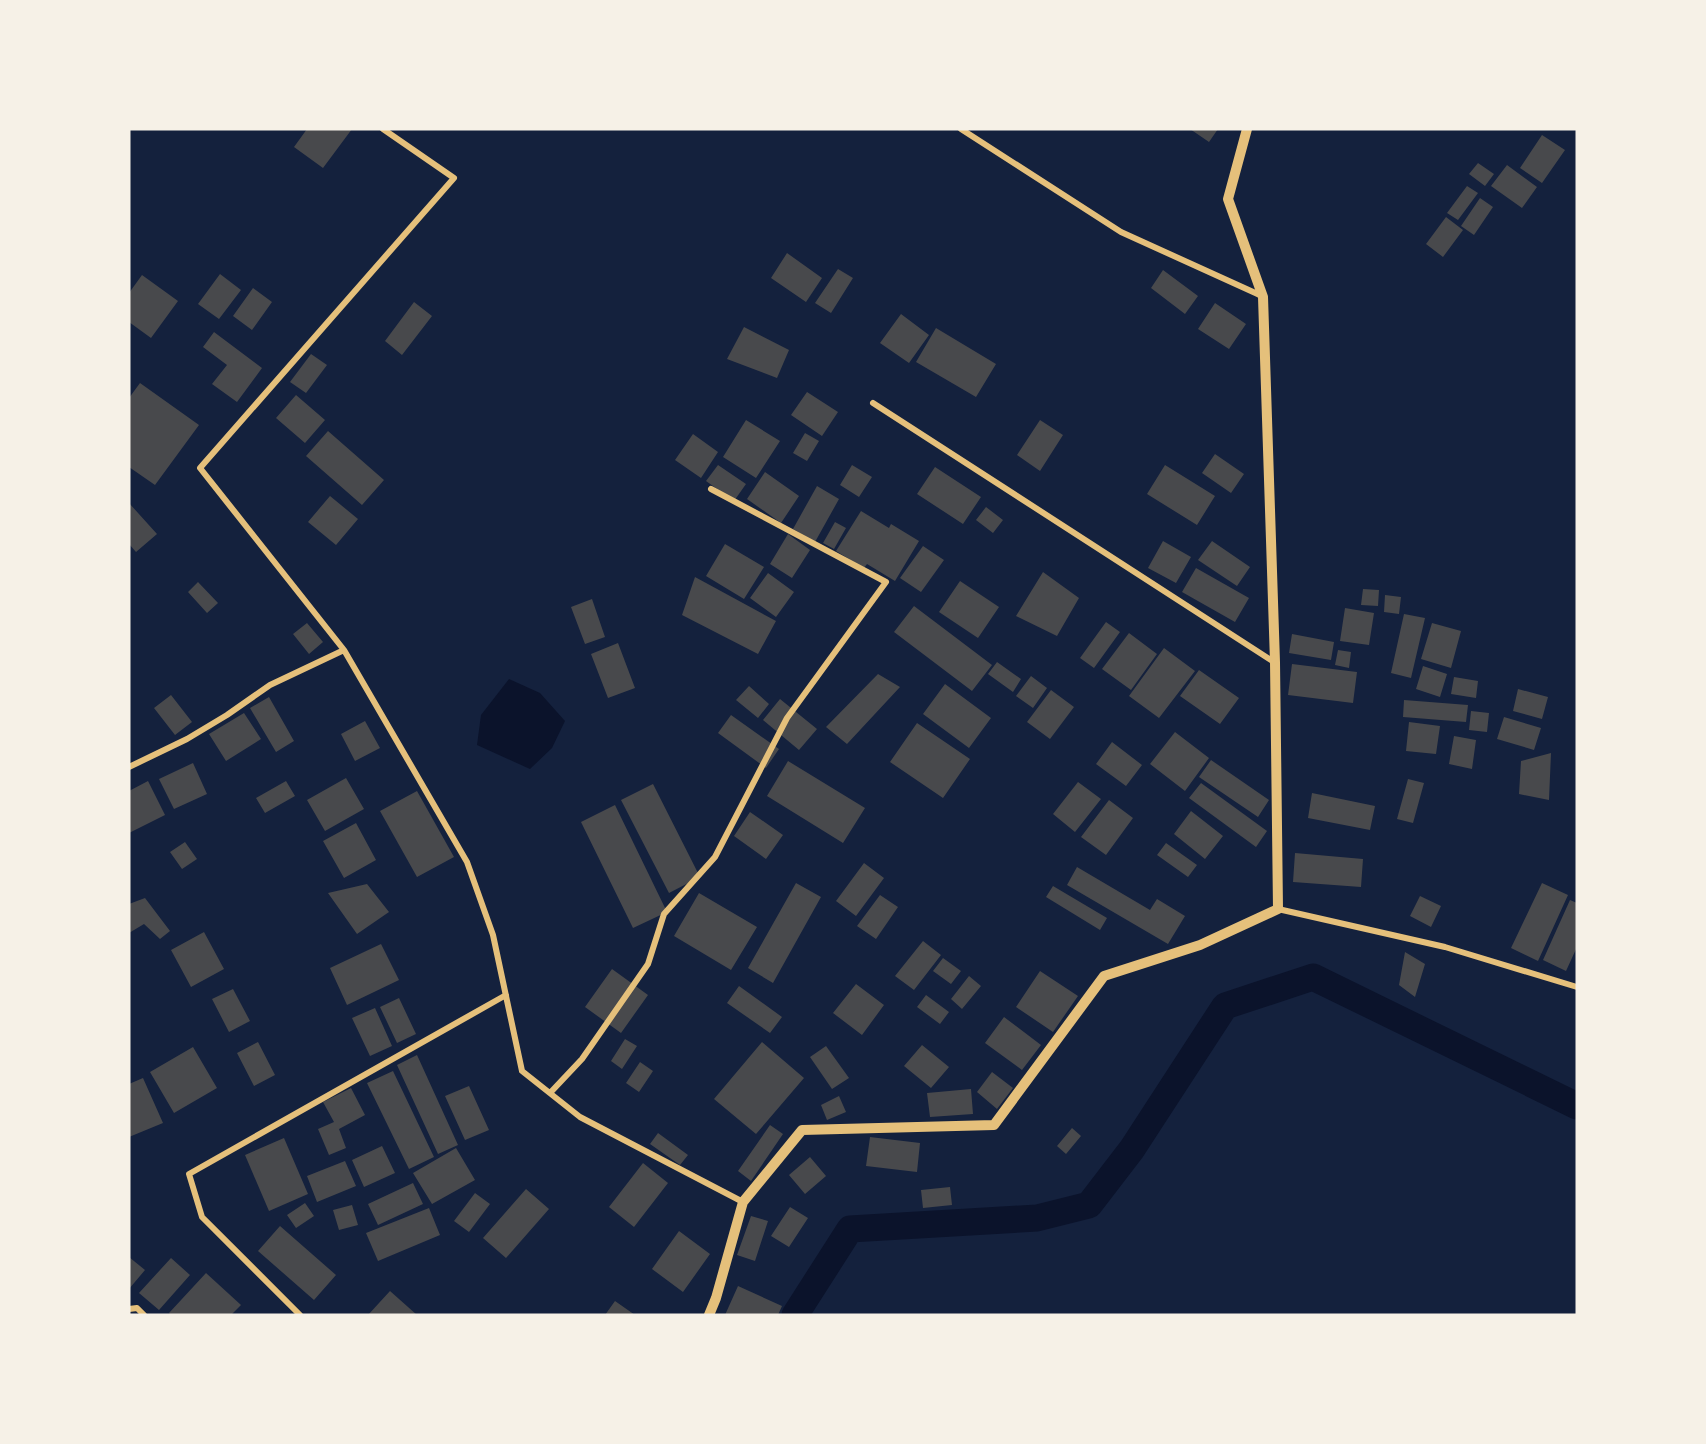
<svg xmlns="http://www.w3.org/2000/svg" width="1706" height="1444" font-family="'PT Sans',sans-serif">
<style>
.water{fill:#0b132b}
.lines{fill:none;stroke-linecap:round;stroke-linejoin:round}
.canal{stroke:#0b132b;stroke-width:27}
.building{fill:#48494c}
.minor{stroke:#e5c07b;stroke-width:6}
.tertiary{stroke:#e5c07b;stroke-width:10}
</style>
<rect width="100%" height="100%" fill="#14213d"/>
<path class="water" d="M 509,679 L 540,693 L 565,721 L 552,748 L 530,769 L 477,745 L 481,715 Z"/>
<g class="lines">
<path class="canal" d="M 795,1315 L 850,1229 L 1037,1218 L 1089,1205 L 1132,1149 L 1225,1006 L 1313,977 L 1577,1106"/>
</g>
<path class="building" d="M 307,129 L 352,129 L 323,168 L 294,147 Z
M 1190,129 L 1218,129 L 1209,142 Z
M 1542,135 L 1565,150 L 1542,183 L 1520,168 Z
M 1478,163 L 1494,174 L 1485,186 L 1469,174 Z
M 1507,165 L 1537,187 L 1522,208 L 1491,186 Z
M 1467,186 L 1478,193 L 1458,220 L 1447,213 Z
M 1480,198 L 1493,207 L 1474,235 L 1461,226 Z
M 1446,217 L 1463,230 L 1443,257 L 1426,244 Z
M 787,253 L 822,278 L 806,302 L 771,278 Z
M 838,269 L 853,278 L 831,313 L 815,303 Z
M 1163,270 L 1198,296 L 1185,314 L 1151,288 Z
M 220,274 L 241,290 L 219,319 L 198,304 Z
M 142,275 L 178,301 L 151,338 L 129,322 L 129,293 Z
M 253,288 L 272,302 L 252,330 L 233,316 Z
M 414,302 L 432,316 L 402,355 L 385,341 Z
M 1215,303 L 1246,324 L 1229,349 L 1198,329 Z
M 901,314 L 929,335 L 909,363 L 880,343 Z
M 744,327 L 789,350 L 777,378 L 727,359 Z
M 936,328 L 996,364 L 976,397 L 916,362 Z
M 214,332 L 262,368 L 237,402 L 212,384 L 227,365 L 203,347 Z
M 311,354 L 327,365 L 306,393 L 290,382 Z
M 140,383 L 199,425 L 155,485 L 129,467 L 129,398 Z
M 807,392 L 838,412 L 822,436 L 791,415 Z
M 296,395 L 325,420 L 305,443 L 276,418 Z
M 746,420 L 780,441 L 756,478 L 723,457 Z
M 1040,420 L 1063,435 L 1040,471 L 1017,455 Z
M 328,431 L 384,480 L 362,505 L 306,456 Z
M 805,433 L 819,441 L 807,461 L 793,453 Z
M 693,434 L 718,452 L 701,478 L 675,460 Z
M 1215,454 L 1244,474 L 1231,493 L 1202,473 Z
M 718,465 L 746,484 L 734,501 L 706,481 Z
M 852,465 L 872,477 L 859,497 L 840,485 Z
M 1165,465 L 1215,496 L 1197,525 L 1147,494 Z
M 935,467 L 981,497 L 963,524 L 917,494 Z
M 765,472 L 799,496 L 781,523 L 747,499 Z
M 817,486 L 839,499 L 815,542 L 793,529 Z
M 330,496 L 358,519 L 336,545 L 308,522 Z
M 129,503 L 157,534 L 136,552 L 129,544 Z
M 986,507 L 1003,520 L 993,533 L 976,520 Z
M 861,511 L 889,528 L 891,524 L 919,541 L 895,581 L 867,564 L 864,568 L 836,551 Z
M 835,522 L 846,528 L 834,549 L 823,543 Z
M 788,534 L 810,550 L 792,578 L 770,564 Z
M 1163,541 L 1191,557 L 1176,583 L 1148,568 Z
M 1212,541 L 1250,567 L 1237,586 L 1198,560 Z
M 725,544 L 764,567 L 744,599 L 706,576 Z
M 923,546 L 944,560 L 921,592 L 900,578 Z
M 1196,568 L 1249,598 L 1235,622 L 1182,592 Z
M 1043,572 L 1079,598 L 1057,636 L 1016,616 Z
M 768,573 L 794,592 L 776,617 L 750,598 Z
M 695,577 L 776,621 L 758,654 L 682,615 Z
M 960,581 L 999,607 L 978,638 L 939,612 Z
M 198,582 L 218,603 L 207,613 L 188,592 Z
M 1363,589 L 1379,590 L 1378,606 L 1361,605 Z
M 1385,595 L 1401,597 L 1399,614 L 1384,612 Z
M 592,599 L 605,637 L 585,644 L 571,607 Z
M 914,606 L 992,665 L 972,691 L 894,632 Z
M 1345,608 L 1374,613 L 1369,645 L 1340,641 Z
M 1404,614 L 1425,618 L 1411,678 L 1391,673 Z
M 1106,622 L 1120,632 L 1094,668 L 1080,658 Z
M 307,623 L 323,642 L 309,654 L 293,634 Z
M 1432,623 L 1461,631 L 1451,668 L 1421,659 Z
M 1129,633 L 1157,654 L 1131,690 L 1102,669 Z
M 1292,634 L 1334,642 L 1331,660 L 1289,653 Z
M 618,643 L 635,688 L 608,698 L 591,654 Z
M 1164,648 L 1195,671 L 1159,718 L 1129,696 Z
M 1338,650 L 1351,652 L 1349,668 L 1335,665 Z
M 997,662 L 1021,679 L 1013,692 L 988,674 Z
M 1292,664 L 1357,672 L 1353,703 L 1288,695 Z
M 1423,666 L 1447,674 L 1440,697 L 1416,689 Z
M 1199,670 L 1239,698 L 1220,724 L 1180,696 Z
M 878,674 L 900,687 L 847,744 L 826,727 Z
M 1031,676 L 1047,688 L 1033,708 L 1016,696 Z
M 1454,677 L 1478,681 L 1476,698 L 1451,694 Z
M 945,684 L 991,718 L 969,748 L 923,714 Z
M 749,686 L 769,704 L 758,718 L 736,700 Z
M 1518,689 L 1548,697 L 1542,719 L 1513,711 Z
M 1051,690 L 1074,707 L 1050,739 L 1027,722 Z
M 171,695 L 192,722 L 175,735 L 154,708 Z
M 269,697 L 294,741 L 276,752 L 250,708 Z
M 780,699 L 817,729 L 799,750 L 763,720 Z
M 1404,700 L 1468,705 L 1466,722 L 1403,717 Z
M 1471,711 L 1489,713 L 1487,732 L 1469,730 Z
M 244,713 L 261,739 L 226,761 L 209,734 Z
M 731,715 L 779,749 L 766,768 L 718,733 Z
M 1504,717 L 1541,728 L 1534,750 L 1497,739 Z
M 365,721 L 380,748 L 355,761 L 341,734 Z
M 1409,722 L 1440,726 L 1436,754 L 1406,751 Z
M 917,723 L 970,759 L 943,798 L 890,762 Z
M 1175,732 L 1209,758 L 1185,791 L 1150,764 Z
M 1454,736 L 1476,740 L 1472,769 L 1449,764 Z
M 1112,742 L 1142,765 L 1126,786 L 1096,764 Z
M 1551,753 L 1549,800 L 1519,794 L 1521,761 Z
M 1211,760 L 1269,800 L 1258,817 L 1199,777 Z
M 788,761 L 865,808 L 843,843 L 767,796 Z
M 193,763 L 207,794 L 174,809 L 159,779 Z
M 346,778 L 364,809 L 325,831 L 307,800 Z
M 1408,779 L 1424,783 L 1413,823 L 1397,819 Z
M 148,781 L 165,815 L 129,833 L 129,791 Z
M 286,781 L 295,796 L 265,813 L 256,798 Z
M 1078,782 L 1101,799 L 1075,832 L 1053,814 Z
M 1201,783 L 1267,831 L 1256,847 L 1189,798 Z
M 653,784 L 700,877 L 669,893 L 621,800 Z
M 417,791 L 454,857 L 417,877 L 380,811 Z
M 1312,793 L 1375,806 L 1370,830 L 1308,818 Z
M 1109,800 L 1133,818 L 1106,855 L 1081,837 Z
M 615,805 L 667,912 L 633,928 L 581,822 Z
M 1191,811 L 1223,836 L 1205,859 L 1174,834 Z
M 750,812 L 783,835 L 766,859 L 734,836 Z
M 356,823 L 376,860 L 344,878 L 323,841 Z
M 185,842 L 197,859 L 182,869 L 170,852 Z
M 1166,843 L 1197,865 L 1188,877 L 1157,855 Z
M 1295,853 L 1363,859 L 1361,887 L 1293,882 Z
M 864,863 L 884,878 L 856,916 L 836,901 Z
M 1077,867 L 1150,910 L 1157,899 L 1185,916 L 1168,944 L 1067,885 Z
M 796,883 L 821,897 L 773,983 L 748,968 Z
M 1542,883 L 1568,895 L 1538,961 L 1511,948 Z
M 367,884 L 389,912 L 357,934 L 328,893 Z
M 1053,886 L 1107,918 L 1100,930 L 1046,897 Z
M 699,893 L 757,927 L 731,970 L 674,936 Z
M 880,895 L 898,907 L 876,939 L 857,926 Z
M 1420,896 L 1441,906 L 1431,927 L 1410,916 Z
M 145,898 L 170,931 L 160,939 L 144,924 L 129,933 L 129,904 Z
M 1570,900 L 1577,903 L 1577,947 L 1566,971 L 1543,960 Z
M 204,932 L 224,969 L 191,987 L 171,950 Z
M 923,941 L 941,955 L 914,990 L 895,976 Z
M 381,944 L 399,980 L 347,1005 L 330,968 Z
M 1405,952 L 1425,964 L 1415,997 L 1399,985 Z
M 943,958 L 961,971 L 951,984 L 933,971 Z
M 612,969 L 648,995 L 621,1033 L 585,1007 Z
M 1040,971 L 1078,996 L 1053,1032 L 1016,1007 Z
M 969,976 L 981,986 L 962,1009 L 951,999 Z
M 856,984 L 884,1005 L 862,1035 L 833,1013 Z
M 739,986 L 782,1017 L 770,1033 L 727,1003 Z
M 233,989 L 250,1021 L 229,1032 L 212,999 Z
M 926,995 L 949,1012 L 940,1024 L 917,1007 Z
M 399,998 L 416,1034 L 397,1043 L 380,1007 Z
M 375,1008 L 392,1046 L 370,1056 L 352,1018 Z
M 1004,1017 L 1041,1045 L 1022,1070 L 985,1043 Z
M 625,1039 L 637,1046 L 622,1069 L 611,1061 Z
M 258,1042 L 275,1075 L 254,1086 L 237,1053 Z
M 762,1042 L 804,1078 L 756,1134 L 714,1099 Z
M 922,1045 L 949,1067 L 931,1088 L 904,1066 Z
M 826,1046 L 849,1078 L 832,1089 L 810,1057 Z
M 193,1047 L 217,1088 L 174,1113 L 150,1072 Z
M 417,1055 L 458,1145 L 438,1154 L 397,1065 Z
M 640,1062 L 653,1071 L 639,1092 L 626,1083 Z
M 393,1071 L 434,1157 L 409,1169 L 367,1083 Z
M 992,1072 L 1013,1088 L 997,1109 L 977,1092 Z
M 143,1078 L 163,1123 L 129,1137 L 129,1084 Z
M 469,1086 L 489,1130 L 465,1140 L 445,1096 Z
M 351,1088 L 365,1115 L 339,1129 L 346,1148 L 329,1155 L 318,1129 L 334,1122 L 323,1102 Z
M 971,1089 L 973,1114 L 930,1117 L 927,1093 Z
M 839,1096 L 846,1112 L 827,1120 L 821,1105 Z
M 770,1125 L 783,1134 L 751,1181 L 738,1171 Z
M 1072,1128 L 1081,1136 L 1066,1154 L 1057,1146 Z
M 658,1133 L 688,1155 L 680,1165 L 650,1144 Z
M 870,1137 L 920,1143 L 917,1172 L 866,1166 Z
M 284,1138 L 308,1194 L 269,1211 L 245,1155 Z
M 382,1146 L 395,1173 L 364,1187 L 352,1160 Z
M 456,1148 L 475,1180 L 432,1204 L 413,1173 Z
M 810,1157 L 826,1176 L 805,1194 L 789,1175 Z
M 345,1161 L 356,1186 L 317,1202 L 307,1176 Z
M 643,1163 L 668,1183 L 634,1227 L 609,1207 Z
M 413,1183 L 423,1204 L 378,1225 L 368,1204 Z
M 950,1187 L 952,1205 L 923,1208 L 921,1190 Z
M 526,1189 L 549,1209 L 506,1258 L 483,1238 Z
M 475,1193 L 490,1204 L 469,1232 L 454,1221 Z
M 305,1203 L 314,1216 L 296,1228 L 287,1215 Z
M 352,1205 L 358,1225 L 339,1230 L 333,1210 Z
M 790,1207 L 808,1218 L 789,1247 L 771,1236 Z
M 429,1208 L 440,1235 L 378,1261 L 366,1233 Z
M 751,1216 L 768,1221 L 755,1261 L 737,1255 Z
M 280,1226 L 336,1275 L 314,1300 L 258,1251 Z
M 679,1231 L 710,1254 L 683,1292 L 652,1269 Z
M 129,1257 L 145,1270 L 129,1289 Z
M 171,1258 L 190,1275 L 159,1310 L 139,1293 Z
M 206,1273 L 241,1305 L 231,1315 L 171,1315 L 169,1313 Z
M 738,1286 L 782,1306 L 778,1315 L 725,1315 Z
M 390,1291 L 417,1315 L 368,1315 Z
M 615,1301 L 635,1315 L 605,1315 Z"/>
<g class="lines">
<path class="minor" d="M 383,129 L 454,178 L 200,468 L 344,650 L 467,862 L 493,935 L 522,1071 L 580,1117 L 743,1202
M 961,129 L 1121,232 L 1262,296
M 873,403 L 1274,662
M 129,767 L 187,739 L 227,715 L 270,685 L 344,650
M 1278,909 L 1445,947 L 1577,987
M 550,1093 L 582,1059 L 648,964 L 664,914 L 715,857 L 787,718 L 886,582 L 711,489
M 129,1309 L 137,1308 L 144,1315
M 300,1315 L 202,1217 L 189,1174 L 506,995"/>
<path class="tertiary" d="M 709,1315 L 716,1298 L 743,1202 L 802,1130 L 994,1125 L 1104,976 L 1200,945 L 1278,909 L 1275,662 L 1263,297 L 1228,199 L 1247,129"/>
</g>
<rect width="1706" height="1444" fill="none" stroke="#f6f1e7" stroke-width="261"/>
</svg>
